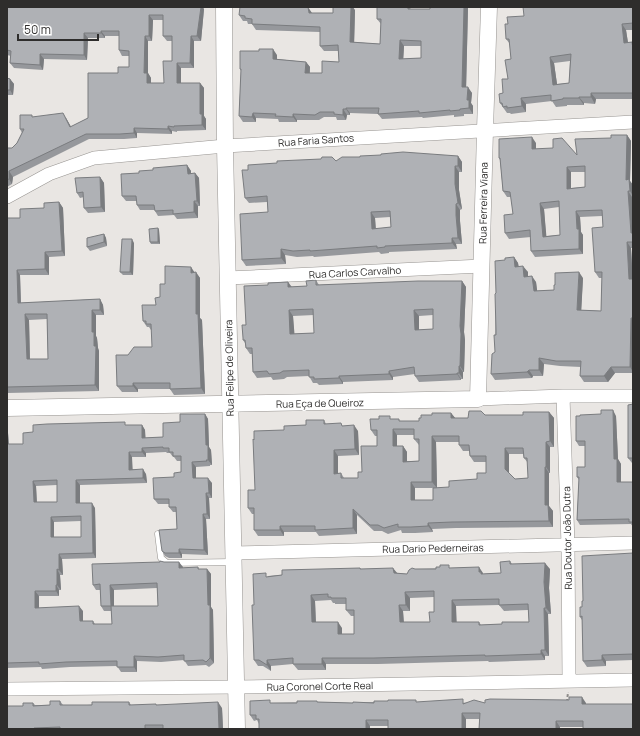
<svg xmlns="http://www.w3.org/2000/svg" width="640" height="736" font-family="Manrope,sans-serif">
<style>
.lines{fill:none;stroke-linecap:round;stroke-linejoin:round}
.service-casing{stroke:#979491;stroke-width:7}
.minor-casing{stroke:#979491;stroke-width:14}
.tertiary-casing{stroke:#979491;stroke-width:17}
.path{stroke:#8d8b89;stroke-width:2;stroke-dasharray:3 2;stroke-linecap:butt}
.service{stroke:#fff;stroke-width:6}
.minor{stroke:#fff;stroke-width:13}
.tertiary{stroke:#fff;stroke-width:16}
.wall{fill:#96989c;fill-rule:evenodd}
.shaded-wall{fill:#7a7c7f}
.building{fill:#afb1b5;stroke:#7a7c7f;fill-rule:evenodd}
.labels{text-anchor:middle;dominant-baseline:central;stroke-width:3;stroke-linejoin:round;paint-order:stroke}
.street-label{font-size:10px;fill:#2e2d2c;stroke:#fff}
</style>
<rect width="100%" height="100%" fill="#e9e6e3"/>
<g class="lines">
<g class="service-casing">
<path id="service" d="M 158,534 L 161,558 L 167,563 L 233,562"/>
</g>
<g class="minor-casing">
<path id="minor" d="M 7,197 L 49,174 L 94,158 L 225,146 L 633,122
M 227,278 L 482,266
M 563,396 L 568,545 L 569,680
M 478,399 L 563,396 L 633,396
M 234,553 L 633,543
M 7,689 L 236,687 L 633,680"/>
</g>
<g class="tertiary-casing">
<path id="tertiary" d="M 224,7 L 225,146 L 237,729
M 7,408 L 478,399 L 485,130 L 489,7"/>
</g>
<path class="path" d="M 567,702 L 568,692"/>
<use href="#service" class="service"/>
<use href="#minor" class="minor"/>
<use href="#tertiary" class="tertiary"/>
</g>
<path class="wall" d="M 7,7 L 204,9 L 201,41 L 194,41 L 194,68 L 181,68 L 181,83 L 200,83 L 204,88 L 204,116 L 206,119 L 206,130 L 177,131 L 177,132 L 172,131 L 172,134 L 137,133 L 137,138 L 124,139 L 89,139 L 13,177 L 12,184 L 7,187 L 7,148 L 12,148 L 17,143 L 22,133 L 20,129 L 33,117 L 66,118 L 71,127 L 88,118 L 118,73 L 129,67 L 129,56 L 122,56 L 119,50 L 119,36 L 105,36 L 105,38 L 88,38 L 87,60 L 44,59 L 43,70 L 14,68 L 10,63 L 11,56 L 7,55 ZM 153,20 L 163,20 L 163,36 L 167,41 L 172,41 L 172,61 L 164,83 L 151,83 L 151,78 L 148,73 L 148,41 L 152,41 Z
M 398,7 L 409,7 L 411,9 L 430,9 L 430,7 L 468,7 L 466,87 L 472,93 L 471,103 L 473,106 L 473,114 L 464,114 L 464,116 L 454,117 L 454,115 L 423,118 L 422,117 L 382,119 L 378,114 L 350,113 L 350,115 L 347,115 L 346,120 L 337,120 L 336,117 L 324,117 L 319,120 L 297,120 L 297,122 L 279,122 L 278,119 L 256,118 L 256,122 L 243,122 L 239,116 L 241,71 L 240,69 L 277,55 L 277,59 L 306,62 L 310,67 L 310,73 L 322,73 L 339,62 L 338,51 L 324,51 L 320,46 L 320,32 L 256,30 L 252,24 L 248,24 L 247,21 L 243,21 L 239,15 L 312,13 L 333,13 L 355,10 L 354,42 L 380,44 L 381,24 L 377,19 ZM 404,46 L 421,46 L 421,58 L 403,59 Z
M 633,7 L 633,30 L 626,30 L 628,43 L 632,42 L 633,43 L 633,99 L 596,99 L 595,104 L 584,103 L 584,105 L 567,105 L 567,106 L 556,107 L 552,101 L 526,104 L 526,112 L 511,114 L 510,113 L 507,113 L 500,103 L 508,79 L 511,59 L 510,44 L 506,39 L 508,24 L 524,16 ZM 570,61 L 569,83 L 557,84 L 554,63 Z
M 7,78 L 10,79 L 14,84 L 13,95 L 7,95 Z
M 627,135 L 631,141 L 630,181 L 633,185 L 633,197 L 632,197 L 633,210 L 633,248 L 631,248 L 633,278 L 633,373 L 615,373 L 608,382 L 584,382 L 580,376 L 581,367 L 560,366 L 544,364 L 543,376 L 533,376 L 532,378 L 495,380 L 491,374 L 495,352 L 496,293 L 505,260 L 514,257 L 518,263 L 519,267 L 528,272 L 528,277 L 536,282 L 537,291 L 554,290 L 555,285 L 583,278 L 581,310 L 601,311 L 602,278 L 599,278 L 595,272 L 603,227 L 602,216 L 580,217 L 581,232 L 583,235 L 583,254 L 535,257 L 531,251 L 531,237 L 509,239 L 505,233 L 513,214 L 511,197 L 507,197 L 503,191 L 500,160 L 499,158 L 536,143 L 536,149 L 577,155 L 611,138 ZM 571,172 L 585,172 L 585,187 L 571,188 ZM 559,207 L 560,235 L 546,236 L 544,209 Z
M 458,156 L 462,162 L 462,172 L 459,172 L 459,190 L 462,209 L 460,210 L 460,221 L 462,244 L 456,244 L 457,249 L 389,252 L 389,253 L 381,254 L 379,252 L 314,257 L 313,256 L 297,257 L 285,255 L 286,264 L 246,266 L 242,260 L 268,212 L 267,202 L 249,203 L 245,198 L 336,161 ZM 390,217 L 391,227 L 376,229 L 375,218 Z
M 187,165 L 191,171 L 191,174 L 195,173 L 199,178 L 200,206 L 198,206 L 198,218 L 177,219 L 174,215 L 158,216 L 155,211 L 155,210 L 140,210 L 137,205 L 137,201 L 126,201 L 122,196 L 139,173 L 153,170 Z
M 100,177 L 104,183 L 105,212 L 88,213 L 84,208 L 84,197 L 80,198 L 77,193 Z
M 59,202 L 63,208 L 65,256 L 49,257 L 49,275 L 20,275 L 21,303 L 100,299 L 103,305 L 104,315 L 96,315 L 96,336 L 97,338 L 98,348 L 99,351 L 99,391 L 7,393 L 7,218 L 20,218 L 44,208 ZM 47,319 L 48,359 L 30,359 L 29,320 Z
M 158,228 L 159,230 L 160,244 L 151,244 L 150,242 Z
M 104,234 L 106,238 L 107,246 L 90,251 L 87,247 Z
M 134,243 L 133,275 L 123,275 L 120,272 Z
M 195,272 L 200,278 L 200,318 L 202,320 L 205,394 L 174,395 L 170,389 L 138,389 L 138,392 L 122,392 L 117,386 L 128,355 L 152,347 L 152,330 L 151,330 L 149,327 L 147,327 L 143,321 L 156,305 L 160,297 L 165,284 Z
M 316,280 L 319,285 L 462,281 L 466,287 L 464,332 L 465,340 L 464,372 L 463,372 L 463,379 L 461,379 L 461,380 L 419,382 L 415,376 L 415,374 L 393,377 L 393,380 L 343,382 L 343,384 L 319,385 L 317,383 L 313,383 L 309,376 L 287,377 L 284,379 L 273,380 L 271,377 L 257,378 L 253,372 L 252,354 L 250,354 L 246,348 L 245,343 L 243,340 L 246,325 L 268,285 L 288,282 L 292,287 L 307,286 ZM 314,315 L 314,333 L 294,334 L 293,316 ZM 433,315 L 433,329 L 419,330 L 419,316 Z
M 633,404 L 633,463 L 632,463 L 628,458 Z
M 549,412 L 554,418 L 554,447 L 550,447 L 550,473 L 549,473 L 549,506 L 553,511 L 553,527 L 456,528 L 432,529 L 433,532 L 415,533 L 402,533 L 401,530 L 388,534 L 382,531 L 374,531 L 357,515 L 357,534 L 319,536 L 316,532 L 284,532 L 284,536 L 258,536 L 254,530 L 254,514 L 252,514 L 248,508 L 255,490 L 284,430 L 306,425 L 324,420 L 326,424 L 343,426 L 358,431 L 359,455 L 338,456 L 338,473 L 341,473 L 344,478 L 358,478 L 377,446 L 377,436 L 375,436 L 371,430 L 392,419 L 401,421 L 419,421 L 421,418 L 432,415 L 451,413 L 455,418 L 468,418 L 485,415 L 523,415 ZM 397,435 L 414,435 L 414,439 L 419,445 L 419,461 L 407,461 L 407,452 L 403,446 L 397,446 ZM 436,442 L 459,442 L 459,445 L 463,451 L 469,451 L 470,456 L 474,462 L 486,462 L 486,473 L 477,479 L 449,487 L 433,500 L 415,500 L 415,488 L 437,488 ZM 509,454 L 523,454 L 524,458 L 528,463 L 528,478 L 515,479 L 509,473 Z
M 205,414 L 208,419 L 209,447 L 211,450 L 212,465 L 210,465 L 210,466 L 196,467 L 196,478 L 212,483 L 212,498 L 209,498 L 210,519 L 206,519 L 208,555 L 182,554 L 182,558 L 169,558 L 165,556 L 162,551 L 177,529 L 176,512 L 173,512 L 169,507 L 169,504 L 158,504 L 154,499 L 174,477 L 181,472 L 181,461 L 177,461 L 174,457 L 173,457 L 170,453 L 167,453 L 166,452 L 146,453 L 146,457 L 132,457 L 132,469 L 146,474 L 147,483 L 80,485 L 80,503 L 95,508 L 96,558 L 62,559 L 63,575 L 60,575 L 61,590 L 59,590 L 59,596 L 39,596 L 39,608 L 83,611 L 83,621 L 93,621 L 95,624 L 112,624 L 111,611 L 104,611 L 101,606 L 100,590 L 96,590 L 93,585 L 164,562 L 183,567 L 183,568 L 198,567 L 199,569 L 207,569 L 211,574 L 211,607 L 213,610 L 214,663 L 209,667 L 206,665 L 188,666 L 184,660 L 161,662 L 137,661 L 137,672 L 121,672 L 117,666 L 70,667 L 42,669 L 41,667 L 7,668 L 7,430 L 8,433 L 9,444 L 23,444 L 127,425 L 142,425 L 145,430 L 145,438 L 163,437 L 180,422 ZM 57,485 L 57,502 L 37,502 L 36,486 ZM 81,521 L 81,537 L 54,537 L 54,522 ZM 157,588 L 158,606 L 114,606 L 114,590 Z
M 616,416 L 618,459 L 621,464 L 621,482 L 633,482 L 633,527 L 631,524 L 580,525 L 577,520 L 579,480 L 577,477 L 585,467 L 585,446 L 579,446 L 576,441 Z
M 633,553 L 633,660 L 606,661 L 606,666 L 587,667 L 583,661 L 582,620 L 580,617 L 583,601 Z
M 510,561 L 512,564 L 550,569 L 549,588 L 551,614 L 548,614 L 549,656 L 545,656 L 545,660 L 489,662 L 488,661 L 378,664 L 326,664 L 326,670 L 298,670 L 293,664 L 271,666 L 271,671 L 263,666 L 258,666 L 254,660 L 254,605 L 268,576 L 360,568 L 361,569 L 397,573 L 407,574 L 415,569 L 451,568 L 483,573 L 483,574 L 501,573 ZM 434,597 L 434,612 L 430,622 L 404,622 L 403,611 L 410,611 L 410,598 ZM 331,600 L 333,603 L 335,603 L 335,604 L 346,604 L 346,610 L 351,616 L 354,616 L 354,634 L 342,634 L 342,628 L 316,622 L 315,601 ZM 499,605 L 504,611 L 528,610 L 529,622 L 502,624 L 481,625 L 479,622 L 456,622 L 456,606 Z
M 416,700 L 416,702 L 485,703 L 586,703 L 586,704 L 583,727 L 560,727 L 560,729 L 479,729 L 479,719 L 466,719 L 466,729 L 388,729 L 388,726 L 370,726 L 370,729 L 259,729 L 259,724 L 257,720 L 254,721 L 250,715 L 271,703 L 318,702 L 353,703 Z
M 60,701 L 63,705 L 87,705 L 129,702 L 131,705 L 156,705 L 222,708 L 223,729 L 7,729 L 23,706 L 33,703 L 35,705 L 50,705 Z"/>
<path class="shaded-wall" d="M 201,7 L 203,7 L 204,9 L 201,41 L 197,36 Z
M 308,7 L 312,13 L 313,19 L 309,13 Z
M 351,7 L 353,7 L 355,10 L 354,48 L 350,42 Z
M 464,7 L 468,7 L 466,93 L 462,87 Z
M 149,15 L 153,20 L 152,41 L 149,36 Z
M 622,24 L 626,30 L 629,49 L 624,43 Z
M 101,31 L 105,36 L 105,38 L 101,33 Z
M 84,33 L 88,38 L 87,60 L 84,55 Z
M 145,36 L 148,41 L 148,73 L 151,78 L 151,88 L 147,83 L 144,73 Z
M 191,36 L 194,41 L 194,68 L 190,63 Z
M 400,40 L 404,46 L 403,65 L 399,59 Z
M 273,49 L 277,55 L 277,65 L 273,59 Z
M 40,54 L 44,59 L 43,70 L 40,65 Z
M 550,57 L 554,63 L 558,91 L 553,85 Z
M 306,62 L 310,67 L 309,79 L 305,73 Z
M 177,63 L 181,68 L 181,89 L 177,83 Z
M 10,79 L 14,84 L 13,95 L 10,90 Z
M 200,83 L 204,88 L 204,116 L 206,119 L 206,130 L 202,125 L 200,114 Z
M 468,87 L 472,93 L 471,103 L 473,106 L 473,114 L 469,108 L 467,100 Z
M 591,93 L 596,99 L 595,104 L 591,97 Z
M 579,97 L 584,103 L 584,105 L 579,98 Z
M 521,98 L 526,104 L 526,112 L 522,106 Z
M 346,108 L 350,113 L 350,115 L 346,109 Z
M 343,109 L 347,115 L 346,120 L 343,115 Z
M 63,113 L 66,118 L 74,132 L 70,127 Z
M 253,113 L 256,118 L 256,122 L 252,117 Z
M 293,114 L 297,120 L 297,122 L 293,117 Z
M 168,126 L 172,131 L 172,134 L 168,129 Z
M 134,128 L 137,133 L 137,138 L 134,133 Z
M 627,135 L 631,141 L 630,181 L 633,185 L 633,196 L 630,191 L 626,180 Z
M 532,137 L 536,143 L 536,155 L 532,149 Z
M 458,156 L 462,162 L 462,172 L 458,166 Z
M 187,165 L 191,171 L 191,179 L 188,174 Z
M 455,166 L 459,172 L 459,190 L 462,209 L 458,203 L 455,184 Z
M 567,167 L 571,172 L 571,194 L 567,189 Z
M 9,171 L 13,177 L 12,184 L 9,179 Z
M 195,173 L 199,178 L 200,206 L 197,201 Z
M 100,177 L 104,183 L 105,212 L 101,207 Z
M 628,191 L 632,197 L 633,210 L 633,235 L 631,233 Z
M 194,201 L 198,206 L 198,218 L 194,212 Z
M 59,202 L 63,208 L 65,256 L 62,251 Z
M 540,203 L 544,209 L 547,243 L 543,237 Z
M 456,204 L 460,210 L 460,221 L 462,244 L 458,238 L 456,215 Z
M 576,211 L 580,217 L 581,232 L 583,235 L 583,254 L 579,249 Z
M 371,212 L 375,218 L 376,235 L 372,229 Z
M 158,228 L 159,230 L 160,244 L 158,242 Z
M 104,234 L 106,238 L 107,246 L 104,242 Z
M 452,238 L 456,244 L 457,249 L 452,243 Z
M 132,239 L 134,243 L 133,275 L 130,272 Z
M 627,242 L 631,248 L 633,284 L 629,279 Z
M 281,249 L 285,255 L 286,264 L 281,258 Z
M 45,252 L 49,257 L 49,275 L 45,269 Z
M 514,257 L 518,263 L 519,273 L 515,267 Z
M 523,266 L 528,272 L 528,283 L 524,277 Z
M 191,267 L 195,273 L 191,273 Z
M 17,270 L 20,275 L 21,308 L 18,303 Z
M 196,272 L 200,278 L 200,318 L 202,320 L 205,394 L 201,388 L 196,314 Z
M 579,272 L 583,278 L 581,316 L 577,310 Z
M 532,276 L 536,282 L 538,297 L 534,291 Z
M 462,281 L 466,287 L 464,332 L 465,340 L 464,372 L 460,366 L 460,326 Z
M 288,282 L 292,288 L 288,287 Z
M 100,299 L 103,305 L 104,315 L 100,310 Z
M 92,310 L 96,315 L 96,336 L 97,338 L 98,348 L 99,351 L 99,391 L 95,385 L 94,346 L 92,332 Z
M 289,310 L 293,316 L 295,340 L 290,334 Z
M 414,310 L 419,316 L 419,336 L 415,330 Z
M 25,314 L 29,320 L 30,365 L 27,359 Z
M 631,318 L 633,321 L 633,372 L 630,367 Z
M 539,358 L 544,364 L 543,376 L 539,370 Z
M 459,366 L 463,372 L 463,379 L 459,373 Z
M 611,367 L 615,373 L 608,382 L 604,376 Z
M 529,370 L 533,376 L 532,378 L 527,372 Z
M 389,371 L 393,377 L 393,380 L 389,374 Z
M 457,373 L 461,379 L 461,380 L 457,374 Z
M 339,376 L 343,382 L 343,384 L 339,378 Z
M 133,383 L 138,389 L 138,392 L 133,386 Z
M 613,410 L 616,416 L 618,459 L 621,464 L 621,487 L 617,482 L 614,459 Z
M 549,412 L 554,418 L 554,447 L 550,441 Z
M 451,413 L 456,419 L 451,418 Z
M 205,414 L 208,419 L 209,447 L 211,450 L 212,465 L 208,460 L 206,445 Z
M 142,425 L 145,430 L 146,443 L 142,438 Z
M 354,425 L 358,431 L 359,455 L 355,449 Z
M 393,429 L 397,435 L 397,452 L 393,446 Z
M 7,430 L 8,433 L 9,449 L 7,446 Z
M 432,436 L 436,442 L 437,488 L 432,482 Z
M 546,442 L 550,447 L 550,473 L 546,467 Z
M 403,446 L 407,452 L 407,467 L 403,462 Z
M 142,448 L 146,453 L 146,457 L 142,452 Z
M 505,448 L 509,454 L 509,475 L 505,469 Z
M 334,450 L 338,456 L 338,480 L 334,474 Z
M 129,452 L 132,457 L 133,475 L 129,470 Z
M 192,462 L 196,467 L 196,483 L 193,478 Z
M 545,467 L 549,473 L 549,506 L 553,511 L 553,527 L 549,521 L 545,505 Z
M 143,469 L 146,474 L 147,483 L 143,478 Z
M 208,478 L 212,483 L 212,498 L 209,493 Z
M 76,480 L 80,485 L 80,508 L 76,503 Z
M 33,481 L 36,486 L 37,507 L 34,502 Z
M 411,482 L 415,488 L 415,506 L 411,500 Z
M 206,493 L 209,498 L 210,519 L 207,514 Z
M 92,503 L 95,508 L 96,558 L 93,553 Z
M 353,509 L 357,515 L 357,534 L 353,528 Z
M 203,514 L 206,519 L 208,555 L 204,550 Z
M 51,517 L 54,522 L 54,542 L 51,537 Z
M 428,523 L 432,529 L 433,532 L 428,526 Z
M 280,526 L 284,532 L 284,536 L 280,530 Z
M 179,549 L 182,554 L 182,558 L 179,553 Z
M 59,554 L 62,559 L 63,575 L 59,570 Z
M 179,562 L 183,567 L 183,573 L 179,568 Z
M 545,563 L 550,569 L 549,588 L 551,614 L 546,608 L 544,582 Z
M 479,567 L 483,573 L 483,575 L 479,572 Z
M 393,568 L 398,574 L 394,573 Z
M 57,569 L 60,575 L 61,590 L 57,585 Z
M 207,569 L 211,574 L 211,607 L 213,610 L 214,663 L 210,658 Z
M 56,585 L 59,590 L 59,596 L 56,591 Z
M 110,585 L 114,590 L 114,611 L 111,606 Z
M 35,591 L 39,596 L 39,613 L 35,608 Z
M 405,592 L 410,598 L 410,611 L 406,605 Z
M 311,595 L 315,601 L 316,628 L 312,622 Z
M 452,600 L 456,606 L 457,628 L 452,622 Z
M 399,605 L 403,611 L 404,628 L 400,622 Z
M 79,606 L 83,611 L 83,626 L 80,621 Z
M 544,608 L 548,614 L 549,656 L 545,650 Z
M 338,622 L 342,628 L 342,640 L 338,634 Z
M 541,650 L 545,656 L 545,660 L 541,654 Z
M 602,655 L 606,661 L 606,666 L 602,660 Z
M 134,656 L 137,661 L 137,672 L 134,667 Z
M 322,658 L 326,664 L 326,670 L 322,664 Z
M 267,660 L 271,666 L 271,671 L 267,665 Z
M 582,697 L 586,703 L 586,710 L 582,704 Z
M 218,702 L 222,708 L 223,729 L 219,729 Z
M 462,713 L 466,719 L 466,729 L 462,729 Z
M 366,720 L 370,726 L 370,729 L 366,729 Z
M 556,721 L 560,727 L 560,729 L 556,729 Z"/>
<path class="building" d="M 7,7 L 201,7 L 197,36 L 191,36 L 190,63 L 177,63 L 177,83 L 200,83 L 200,114 L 202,114 L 202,125 L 174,126 L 174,127 L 168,126 L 168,129 L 134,128 L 134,133 L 120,134 L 86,134 L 9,171 L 9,179 L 7,180 L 7,148 L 12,148 L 17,143 L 24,129 L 20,129 L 20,115 L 32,115 L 32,117 L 63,113 L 70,127 L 88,118 L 88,73 L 118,73 L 118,67 L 129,67 L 129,51 L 119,50 L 119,31 L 101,31 L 101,33 L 84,33 L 84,55 L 40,54 L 40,65 L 10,63 L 11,51 L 7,50 ZM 149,15 L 163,15 L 163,36 L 172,36 L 172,61 L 163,61 L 164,83 L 147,83 L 147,73 L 144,73 L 145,36 L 149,36 Z
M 240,7 L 308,7 L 309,13 L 333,13 L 333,7 L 351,7 L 350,42 L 380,44 L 381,19 L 377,19 L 377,7 L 408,7 L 408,9 L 430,9 L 430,7 L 464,7 L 462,87 L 468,87 L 467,100 L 469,100 L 469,108 L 460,109 L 460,110 L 450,111 L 450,110 L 419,113 L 419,111 L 378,114 L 379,108 L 346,108 L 346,109 L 343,109 L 343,115 L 334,114 L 334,112 L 320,112 L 315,115 L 293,114 L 293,117 L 275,116 L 276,114 L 253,113 L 252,117 L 239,116 L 241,69 L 240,69 L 240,51 L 259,51 L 259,49 L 273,49 L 273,59 L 306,62 L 305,73 L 322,73 L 322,61 L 339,62 L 338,45 L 320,46 L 320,27 L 252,24 L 252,19 L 245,18 L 245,16 L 239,15 ZM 400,40 L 421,41 L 421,58 L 399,59 Z
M 523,7 L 633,7 L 633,23 L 622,24 L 624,43 L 632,42 L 633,49 L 633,93 L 591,93 L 591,97 L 579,97 L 579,98 L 563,98 L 563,99 L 551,101 L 551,95 L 521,98 L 522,106 L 507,108 L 507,106 L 503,107 L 502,103 L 500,103 L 499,94 L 503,93 L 502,79 L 508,79 L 505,60 L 511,59 L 509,39 L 506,39 L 505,24 L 508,24 L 507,17 L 524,16 ZM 571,54 L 569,83 L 553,85 L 550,57 Z
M 7,78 L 10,79 L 10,90 L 7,90 Z
M 611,135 L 627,135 L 626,180 L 629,179 L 630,191 L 628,191 L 631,233 L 633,233 L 633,242 L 627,242 L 629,279 L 633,279 L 633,318 L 631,318 L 630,367 L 611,367 L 604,376 L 580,376 L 581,361 L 556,361 L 539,358 L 539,370 L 529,370 L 527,372 L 491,374 L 492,354 L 495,352 L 494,335 L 496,335 L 496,330 L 495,294 L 496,293 L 495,261 L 505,260 L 505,258 L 514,257 L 515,267 L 523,266 L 524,277 L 532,276 L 534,291 L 554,290 L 554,285 L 555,285 L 555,273 L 579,272 L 577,310 L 601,311 L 602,272 L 595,272 L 592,228 L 603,227 L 602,210 L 576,211 L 577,229 L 579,229 L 579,249 L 531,251 L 530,230 L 505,233 L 504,215 L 513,214 L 510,192 L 503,191 L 500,158 L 499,158 L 499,139 L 532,137 L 532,149 L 553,148 L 553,139 L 562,138 L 577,155 L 575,139 L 611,138 ZM 585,166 L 585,187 L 567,189 L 567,167 ZM 559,201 L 560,235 L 543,237 L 540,203 Z
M 403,152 L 458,156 L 458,166 L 455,166 L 455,184 L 458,203 L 456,204 L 456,215 L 458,238 L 452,238 L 452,243 L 385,246 L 385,247 L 377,248 L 377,246 L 310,251 L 310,250 L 293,251 L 281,249 L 281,258 L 242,260 L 240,214 L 268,212 L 267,196 L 245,198 L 242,170 L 248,170 L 248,165 L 277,163 L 277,161 L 321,159 L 322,157 L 332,157 L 336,161 L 342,157 L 360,157 L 360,156 L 381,155 L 381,154 ZM 390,211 L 391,227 L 372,229 L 371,212 Z
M 187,165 L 188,174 L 195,173 L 197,201 L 194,201 L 194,212 L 173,214 L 173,210 L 155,211 L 154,205 L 137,205 L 136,196 L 122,196 L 121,174 L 139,173 L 139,171 L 153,170 L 153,168 Z
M 100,177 L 101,207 L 84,208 L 83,192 L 77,193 L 75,178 Z
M 59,202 L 62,251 L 45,252 L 45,269 L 17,270 L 18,303 L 100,299 L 100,310 L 92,310 L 92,332 L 94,332 L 94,346 L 96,346 L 95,385 L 7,387 L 7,218 L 20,218 L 20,209 L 44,208 L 44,203 ZM 25,314 L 47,314 L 48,359 L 27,359 Z
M 158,228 L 158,242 L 150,242 L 149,229 Z
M 104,234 L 104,242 L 87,247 L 87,238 Z
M 122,239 L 132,239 L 130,272 L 120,272 Z
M 165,266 L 191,267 L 191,273 L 196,272 L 196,314 L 198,314 L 201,388 L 170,389 L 170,383 L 133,383 L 133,386 L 117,386 L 116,355 L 128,355 L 134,347 L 152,347 L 151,324 L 146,324 L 146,321 L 143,321 L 142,305 L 156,305 L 155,298 L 160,297 L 160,284 L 165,284 Z
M 316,280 L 316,285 L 418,281 L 462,281 L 460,326 L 461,334 L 460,366 L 459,366 L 459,373 L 457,373 L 457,374 L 415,376 L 414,367 L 389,371 L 389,374 L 339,376 L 339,378 L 314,379 L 314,377 L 309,377 L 309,370 L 283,371 L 280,373 L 269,374 L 267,371 L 253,372 L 252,348 L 246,348 L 245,340 L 243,340 L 243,338 L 242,325 L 246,325 L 244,286 L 268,285 L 268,283 L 288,282 L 288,287 L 307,286 L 306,281 ZM 313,309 L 314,333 L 290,334 L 289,310 ZM 433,309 L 433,329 L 415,330 L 414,310 Z
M 633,404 L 633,458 L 628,458 L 628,405 Z
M 601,410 L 613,410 L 614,459 L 617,459 L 617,482 L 633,482 L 633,522 L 629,522 L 629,519 L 577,520 L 579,477 L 577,477 L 577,467 L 585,467 L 585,441 L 576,441 L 576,416 L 580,416 L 580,415 L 601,414 Z
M 469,411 L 481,411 L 485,415 L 523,415 L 523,412 L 549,412 L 550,441 L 546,442 L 546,467 L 545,467 L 545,505 L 548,505 L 549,521 L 452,522 L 428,523 L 428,526 L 411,527 L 398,527 L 398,524 L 384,528 L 378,525 L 370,525 L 353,509 L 353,528 L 315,530 L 315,526 L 280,526 L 280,530 L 254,530 L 254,508 L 248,508 L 248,490 L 255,490 L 253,439 L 254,440 L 254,431 L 284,430 L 284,426 L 306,425 L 306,420 L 324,420 L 324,424 L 341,423 L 342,426 L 354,425 L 355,449 L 334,450 L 334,474 L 341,473 L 341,478 L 358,478 L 358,472 L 362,472 L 361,446 L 377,446 L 377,430 L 371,430 L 370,419 L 379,419 L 379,416 L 390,416 L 390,419 L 399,419 L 399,421 L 419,421 L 419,418 L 421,418 L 421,415 L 432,415 L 432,413 L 451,413 L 451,418 L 468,418 ZM 393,429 L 414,429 L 414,439 L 419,439 L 419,461 L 403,462 L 403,446 L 393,446 ZM 432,436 L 459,436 L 459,445 L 469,445 L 470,456 L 486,456 L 486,473 L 477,473 L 477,479 L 449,481 L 449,487 L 433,488 L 433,500 L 411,500 L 411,482 L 432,482 ZM 505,448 L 523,448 L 524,458 L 527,458 L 528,478 L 515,479 L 505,469 Z
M 180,414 L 205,414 L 206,445 L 208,445 L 208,460 L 206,460 L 207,461 L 192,462 L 193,478 L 208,478 L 209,493 L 206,493 L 207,514 L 203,514 L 204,550 L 179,549 L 179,553 L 165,553 L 162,551 L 159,530 L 177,529 L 176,507 L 169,507 L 169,499 L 154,499 L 153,478 L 174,477 L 174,473 L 181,472 L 181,456 L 173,456 L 173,452 L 169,452 L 169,448 L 163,448 L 163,447 L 142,448 L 142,452 L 129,452 L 129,470 L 143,469 L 143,478 L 76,480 L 76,503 L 92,503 L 93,553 L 59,554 L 59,570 L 57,569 L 57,585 L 56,585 L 56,591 L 35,591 L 35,608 L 79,606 L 80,621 L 93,621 L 93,624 L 112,624 L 111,606 L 101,606 L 100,584 L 93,585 L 92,564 L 160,562 L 160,561 L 164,562 L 179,562 L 179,568 L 198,567 L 198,569 L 207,569 L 208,605 L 210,605 L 210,658 L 206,662 L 203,660 L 184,661 L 184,655 L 158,657 L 134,656 L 134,667 L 117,667 L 117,661 L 66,662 L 39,664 L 39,662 L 7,663 L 7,444 L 23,444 L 23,433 L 33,432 L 33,425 L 47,424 L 125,422 L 125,425 L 142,425 L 142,438 L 163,437 L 163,423 L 180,422 ZM 57,480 L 57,502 L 34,502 L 33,481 ZM 81,516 L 81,537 L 51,537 L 51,517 ZM 157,583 L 158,606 L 111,606 L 110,585 Z
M 633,553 L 633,654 L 602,655 L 602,660 L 583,661 L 582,616 L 580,617 L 580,607 L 582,607 L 582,601 L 583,601 L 582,556 Z
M 510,561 L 510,564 L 545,563 L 544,582 L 546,608 L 544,608 L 545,650 L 541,650 L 541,654 L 485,656 L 485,655 L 374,658 L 322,658 L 322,664 L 293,664 L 293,658 L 267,660 L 267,665 L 259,660 L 254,660 L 252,605 L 254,605 L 253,574 L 266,573 L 266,577 L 282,575 L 282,570 L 360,568 L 360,569 L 393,568 L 394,573 L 407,574 L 409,570 L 412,568 L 415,569 L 436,569 L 436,567 L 440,567 L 440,565 L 449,565 L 449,568 L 479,567 L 479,572 L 481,572 L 481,574 L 501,573 L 500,562 ZM 434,591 L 434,612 L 429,612 L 430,622 L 400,622 L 399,605 L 406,605 L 405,592 ZM 328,594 L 328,597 L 331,597 L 331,598 L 346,598 L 346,610 L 354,610 L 354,634 L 338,634 L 338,622 L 312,622 L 311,595 ZM 499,599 L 499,605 L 528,604 L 529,622 L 502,622 L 502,624 L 479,625 L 479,622 L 452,622 L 452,600 Z
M 569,697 L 582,697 L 582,704 L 633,704 L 633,729 L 583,729 L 583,721 L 556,721 L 556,729 L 479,729 L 480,713 L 462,713 L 462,729 L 388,729 L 388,720 L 366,720 L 366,729 L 259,729 L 259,719 L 256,719 L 256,715 L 250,715 L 250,701 L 270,700 L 270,703 L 297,703 L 297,701 L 317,701 L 317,702 L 353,703 L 353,702 L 374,703 L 374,701 L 388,701 L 388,700 L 416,700 L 416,702 L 463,699 L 463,704 L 474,700 L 485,703 L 485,700 L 490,699 L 569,700 Z
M 50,701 L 60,701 L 60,705 L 92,705 L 92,702 L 129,702 L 129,705 L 156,704 L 156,705 L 218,702 L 219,729 L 163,729 L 163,725 L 145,725 L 145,729 L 60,729 L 60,727 L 34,728 L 34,729 L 7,729 L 7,706 L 23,706 L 23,703 L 33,703 L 33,706 L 50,705 Z"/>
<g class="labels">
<g class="street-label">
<text transform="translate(316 140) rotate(-4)">Rua Faria Santos</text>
<text transform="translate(483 203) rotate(-89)">Rua Ferreira Viana</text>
<text transform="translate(355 272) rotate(-3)">Rua Carlos Carvalho</text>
<text transform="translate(229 368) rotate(-91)">Rua Felipe de Oliveira</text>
<text transform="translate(320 403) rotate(-1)">Rua Eça de Queiroz</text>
<text transform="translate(567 538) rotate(-91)">Rua Doutor João Dutra</text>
<text transform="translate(433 548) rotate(-1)">Rua Dario Pederneiras</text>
<text transform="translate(320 686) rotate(-1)">Rua Coronel Corte Real</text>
</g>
</g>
<rect width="640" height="736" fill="none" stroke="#2e2d2c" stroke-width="16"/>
<path d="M18 34v6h80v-6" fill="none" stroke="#2e2d2c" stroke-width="2"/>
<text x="24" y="34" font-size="12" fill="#2e2d2c" stroke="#ffffff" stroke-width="3" paint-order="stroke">50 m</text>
</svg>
